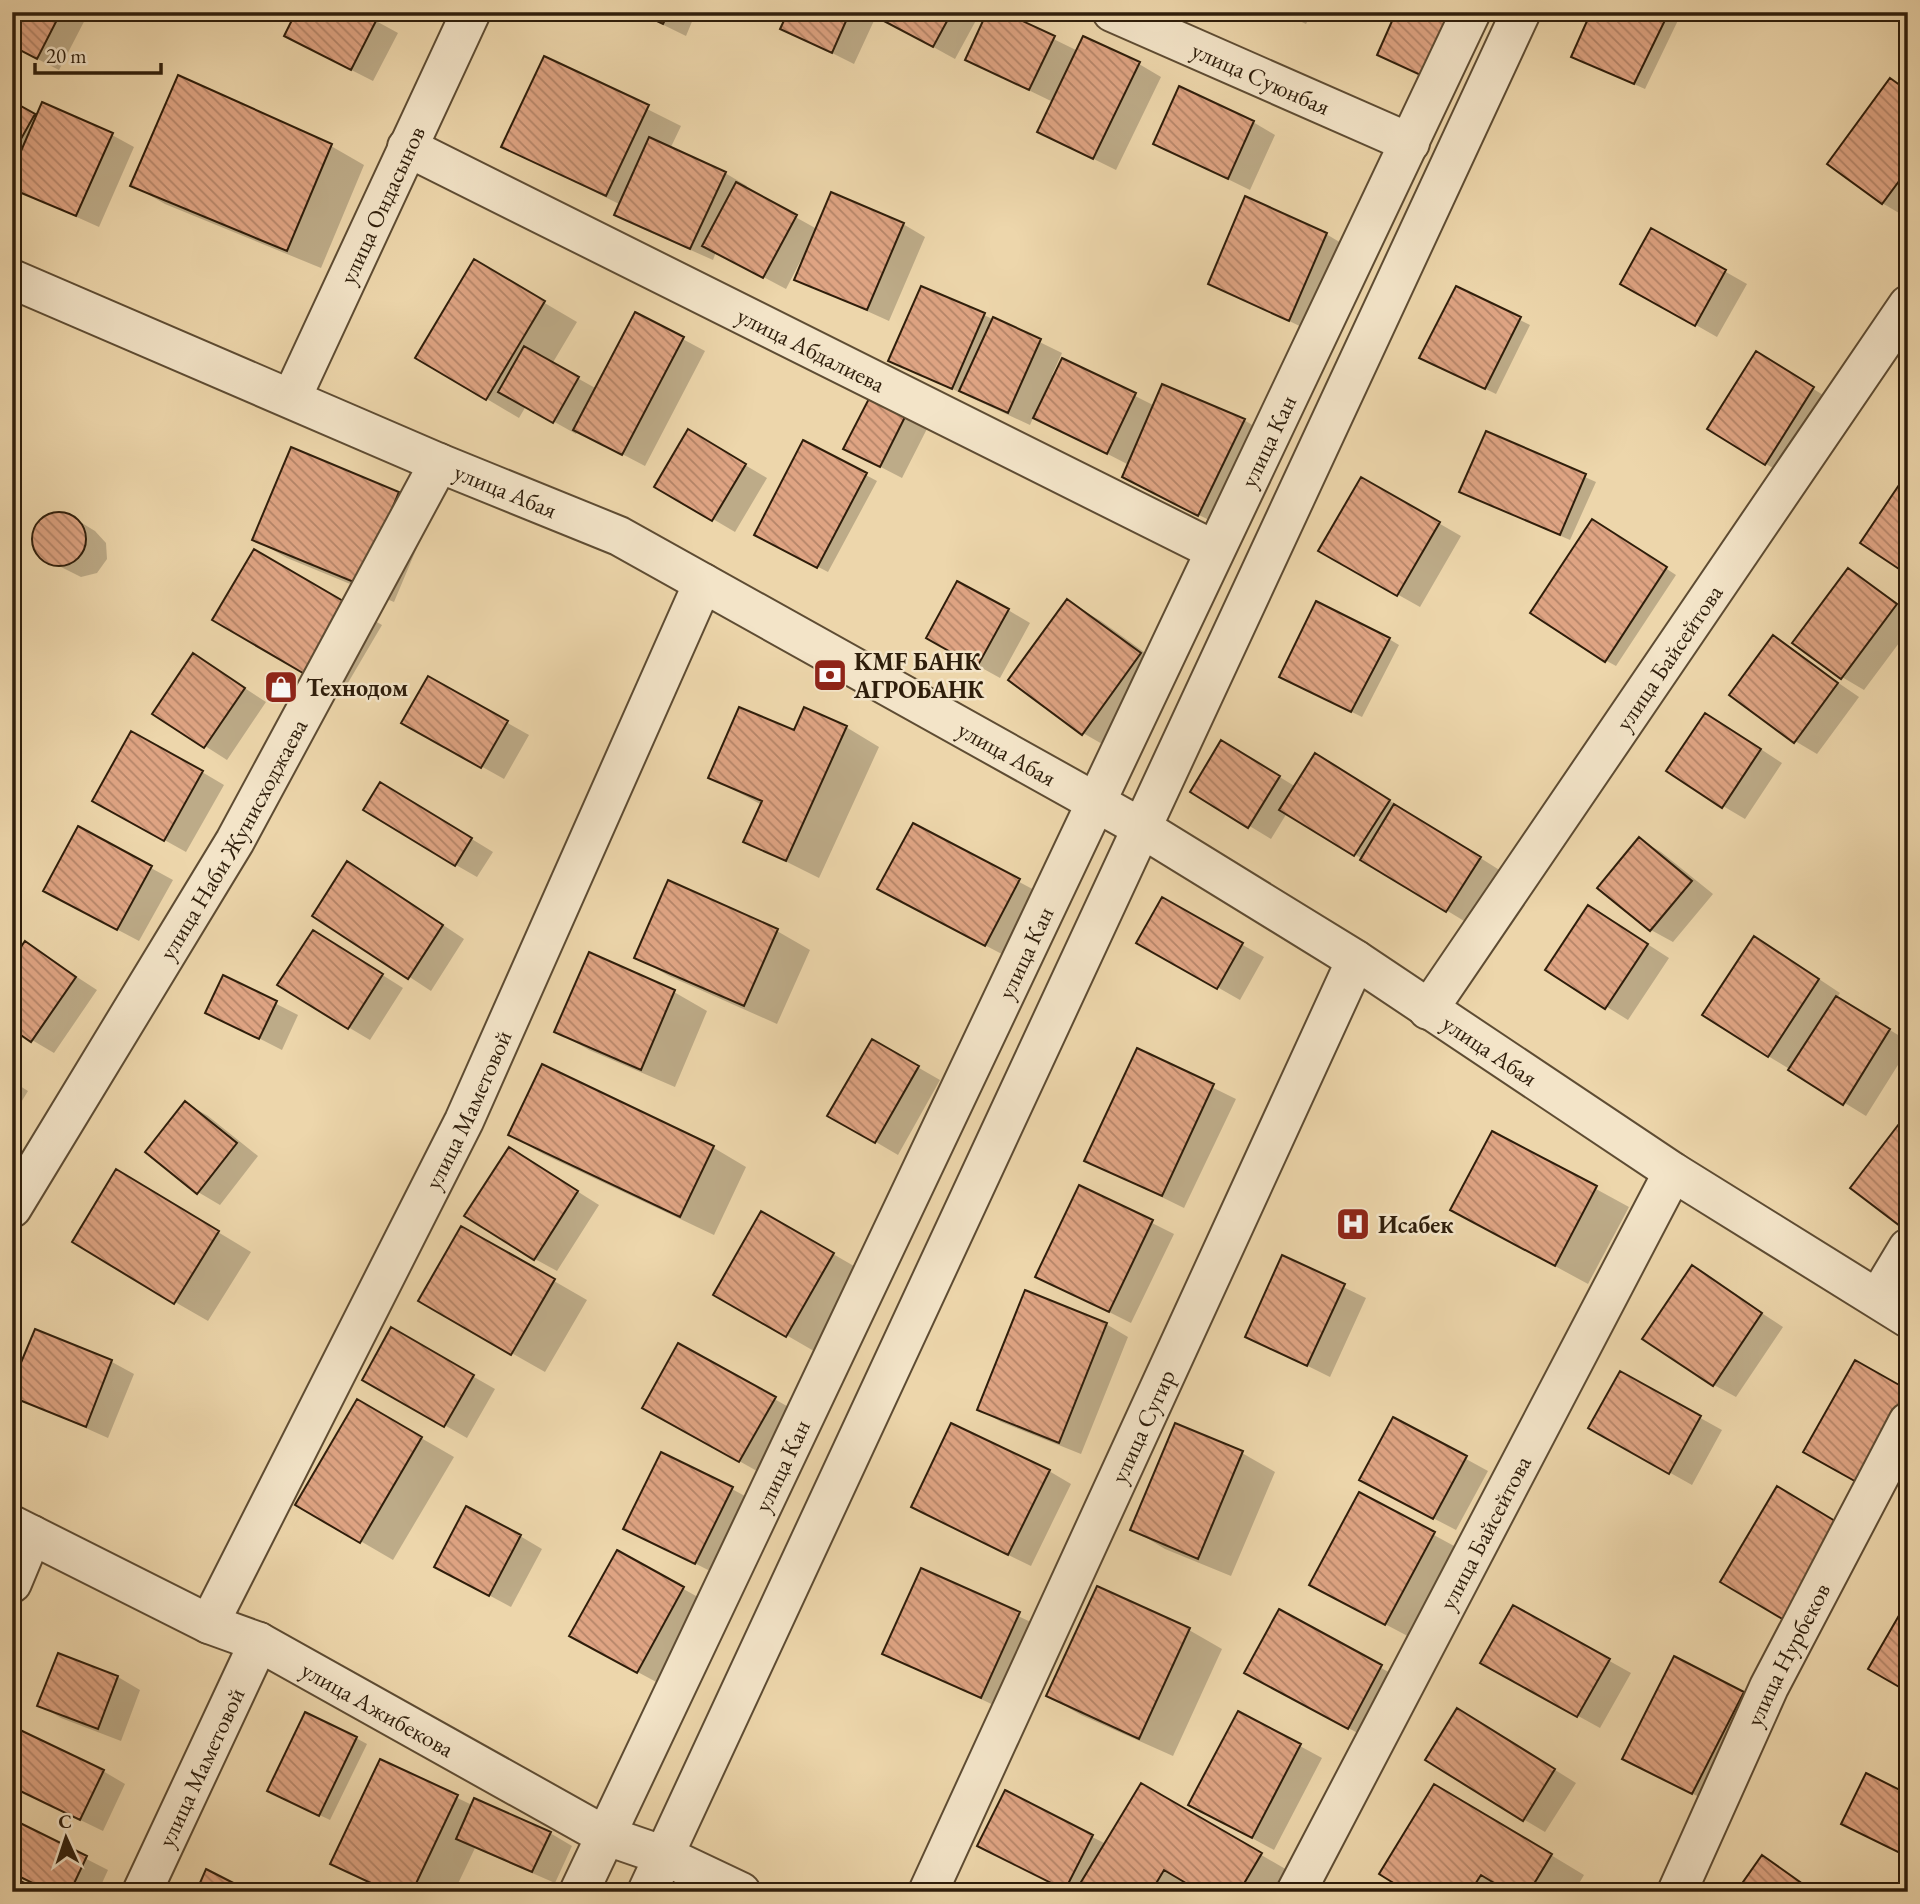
<svg xmlns="http://www.w3.org/2000/svg" width="1920" height="1904" font-family="'EB Garamond',serif">
<style>
.shadow{fill:#0003}
.building{fill:url(#building-back-hatch);stroke:#2f1e0b;stroke-width:2}
.lines{fill:none;stroke-linecap:round;stroke-linejoin:round}
.minor-casing{stroke:#5e4c33;stroke-width:42}
.minor{stroke:#f3e4c8;stroke-width:38}
.labels{text-anchor:middle;dominant-baseline:central;stroke-width:5;stroke-linejoin:round;paint-order:stroke}
.street-label{font-size:24px;fill:#2f1e0b;stroke:#f3e4c8}
.poi-label{font-size:24px;font-weight:bold;fill:#2f1e0b;stroke:#f3e4c8;text-anchor:start}
</style>
<defs>
<pattern id="building-back-hatch" width="6" height="6" patternUnits="userSpaceOnUse" patternTransform="scale(1.75)"><rect width="6" height="6" fill="#dfa483"/><path d="M-1 5l2 2M0 0l6 6M5-1l2 2" fill="none" stroke="#b58569"/></pattern>
</defs>
<rect width="100%" height="100%" fill="#edd6ab"/>
<filter id="stains"><feTurbulence type="fractalNoise" baseFrequency=".00286" numOctaves="4"/><feColorMatrix values="0 0 0 0 .2 0 0 0 0 .09 0 0 0 0 .02 0 0 0 .5 -.17"/></filter>
<radialGradient id="worn" r=".72"><stop offset=".6" stop-color="#630" stop-opacity="0"/><stop offset="1" stop-color="#630" stop-opacity=".3"/></radialGradient>
<path class="shadow" d="M 12,12 L 89,12 L 59,70 L 12,46 Z
M 637,12 L 696,12 L 686,36 Z
M 789,12 L 878,12 L 854,64 L 782,28 Z
M 888,12 L 979,12 L 980,13 L 955,59 L 906,32 Z
M 998,12 L 1078,51 L 1139,64 L 1161,77 L 1116,170 L 1039,132 L 1053,102 L 967,60 Z
M 1281,12 L 1312,12 L 1306,24 Z
M 1593,12 L 1682,12 L 1645,89 L 1583,62 Z
M 376,21 L 398,33 L 373,81 L 308,48 Z
M 545,58 L 681,126 L 670,149 L 725,173 L 747,186 L 745,189 L 817,229 L 903,224 L 925,237 L 889,321 L 796,279 L 804,261 L 801,260 L 786,289 L 716,252 L 713,260 L 639,227 L 617,214 L 621,205 L 503,146 Z
M 1891,81 L 1908,91 L 1908,211 L 1904,216 L 1882,203 Z
M 12,103 L 38,117 L 112,135 L 134,147 L 99,227 L 12,188 Z
M 1253,122 L 1275,135 L 1250,190 L 1156,144 Z
M 331,146 L 364,165 L 321,268 L 165,204 L 132,185 Z
M 1652,230 L 1747,284 L 1717,337 L 1622,283 Z
M 1326,234 L 1348,247 L 1312,332 L 1210,283 Z
M 475,262 L 577,322 L 552,364 L 597,389 L 636,314 L 705,351 L 645,466 L 578,431 L 576,434 L 526,406 L 519,418 L 418,358 Z
M 1457,289 L 1530,325 L 1496,394 L 1432,363 Z
M 984,315 L 1062,353 L 1052,375 L 1055,376 L 1063,360 L 1155,406 L 1244,420 L 1254,426 L 1209,520 L 1135,483 L 1129,465 L 1034,416 L 1030,425 L 890,360 Z
M 1756,353 L 1823,395 L 1776,470 L 1709,429 Z
M 12,362 L 22,368 L 12,393 Z
M 876,389 L 932,419 L 902,478 L 846,449 Z
M 689,432 L 767,478 L 735,532 L 657,486 Z
M 1487,433 L 1596,482 L 1570,540 L 1472,497 Z
M 804,442 L 877,481 L 828,572 L 766,540 Z
M 292,449 L 399,493 L 432,512 L 394,602 L 287,558 L 254,539 Z
M 1362,479 L 1461,536 L 1420,607 L 1320,551 Z
M 57,514 L 72,517 L 95,531 L 106,543 L 107,559 L 97,573 L 81,577 L 43,558 L 38,552 L 34,536 L 42,521 Z
M 1603,527 L 1676,575 L 1616,666 L 1605,660 Z
M 255,551 L 382,625 L 342,693 L 215,619 Z
M 1849,570 L 1908,610 L 1908,631 L 1864,690 L 1842,677 Z
M 1068,602 L 1101,621 L 1173,673 L 1116,752 L 1083,733 Z
M 1008,610 L 1030,623 L 1000,678 L 928,638 Z
M 1773,638 L 1859,697 L 1817,754 L 1795,741 Z
M 1389,639 L 1399,645 L 1362,717 L 1291,682 Z
M 194,655 L 266,702 L 227,760 L 155,714 Z
M 429,679 L 529,735 L 504,779 L 404,723 Z
M 846,727 L 879,747 L 819,878 L 745,841 L 762,805 L 710,777 L 795,732 Z
M 1727,727 L 1782,763 L 1745,819 L 1723,806 Z
M 1244,755 L 1296,787 L 1338,768 L 1501,871 L 1469,924 L 1287,813 L 1271,839 L 1192,791 Z
M 202,772 L 224,785 L 186,852 L 116,813 Z
M 403,797 L 493,852 L 477,877 L 456,865 Z
M 913,825 L 1053,900 L 1019,963 L 912,907 Z
M 1639,839 L 1661,852 L 1713,894 L 1673,942 L 1651,930 Z
M 151,868 L 173,880 L 139,941 L 67,903 Z
M 370,876 L 464,939 L 431,991 L 315,915 Z
M 669,883 L 777,931 L 810,950 L 777,1024 L 669,976 L 636,957 Z
M 1163,900 L 1264,957 L 1240,1000 L 1138,942 Z
M 1610,920 L 1669,958 L 1628,1020 L 1548,970 Z
M 26,944 L 97,990 L 54,1053 L 32,1040 Z
M 335,945 L 403,988 L 370,1040 L 348,1027 Z
M 1777,951 L 1840,993 L 1837,998 L 1908,1041 L 1908,1049 L 1866,1116 L 1768,1056 Z
M 590,955 L 674,992 L 707,1011 L 675,1087 L 589,1050 L 556,1031 Z
M 224,977 L 298,1015 L 282,1050 L 207,1012 Z
M 872,1041 L 940,1080 L 898,1155 L 830,1115 Z
M 1138,1051 L 1236,1099 L 1184,1208 L 1086,1160 Z
M 543,1067 L 714,1148 L 746,1167 L 714,1235 L 543,1154 L 510,1135 Z
M 12,1081 L 28,1091 L 12,1117 Z
M 1908,1082 L 1908,1093 L 1903,1090 Z
M 186,1103 L 208,1116 L 258,1156 L 220,1205 L 198,1192 Z
M 1493,1133 L 1629,1207 L 1588,1284 L 1485,1228 Z
M 531,1162 L 599,1205 L 557,1271 L 535,1259 Z
M 1080,1187 L 1174,1234 L 1131,1323 L 1037,1276 Z
M 150,1191 L 251,1252 L 208,1321 L 175,1302 Z
M 762,1213 L 866,1273 L 819,1354 L 715,1294 Z
M 462,1228 L 587,1300 L 545,1372 L 420,1301 Z
M 1283,1258 L 1366,1298 L 1330,1377 L 1247,1336 Z
M 1693,1268 L 1783,1327 L 1736,1397 L 1714,1385 Z
M 1106,1324 L 1128,1337 L 1081,1454 L 1001,1422 L 979,1409 Z
M 392,1330 L 495,1389 L 467,1438 L 364,1379 Z
M 36,1331 L 112,1362 L 134,1374 L 108,1438 L 12,1395 Z
M 679,1345 L 808,1418 L 773,1480 L 677,1426 Z
M 1621,1374 L 1722,1430 L 1692,1485 L 1590,1428 Z
M 357,1401 L 454,1457 L 393,1560 L 297,1504 Z
M 1393,1419 L 1488,1471 L 1456,1530 L 1383,1492 Z
M 1176,1425 L 1242,1453 L 1275,1472 L 1231,1576 L 1165,1549 L 1132,1529 Z
M 1049,1471 L 1071,1484 L 1031,1566 L 935,1519 Z
M 732,1489 L 754,1501 L 718,1575 L 625,1528 Z
M 1360,1495 L 1467,1553 L 1419,1642 L 1345,1603 Z
M 520,1536 L 542,1549 L 511,1607 L 459,1579 Z
M 617,1552 L 705,1601 L 660,1684 L 593,1648 Z
M 922,1570 L 1041,1627 L 1004,1710 L 884,1653 Z
M 1513,1607 L 1631,1673 L 1600,1728 L 1504,1675 Z
M 1279,1612 L 1414,1686 L 1382,1746 L 1279,1691 Z
M 1189,1630 L 1222,1649 L 1173,1756 L 1081,1715 L 1048,1696 Z
M 59,1655 L 118,1677 L 140,1690 L 121,1741 L 61,1718 L 39,1705 Z
M 1675,1658 L 1754,1700 L 1703,1799 L 1634,1764 Z
M 1239,1713 L 1322,1758 L 1274,1850 L 1213,1817 Z
M 1480,1723 L 1576,1783 L 1545,1832 L 1523,1819 Z
M 356,1738 L 367,1744 L 330,1820 L 280,1796 Z
M 381,1761 L 472,1805 L 550,1833 L 572,1846 L 555,1883 L 475,1848 L 454,1892 L 386,1892 L 332,1863 Z
M 103,1771 L 125,1784 L 103,1831 L 12,1787 Z
M 1141,1785 L 1294,1874 L 1283,1892 L 1204,1892 L 1198,1888 L 1195,1892 L 1069,1892 L 980,1846 L 1006,1793 L 1106,1844 Z
M 1908,1796 L 1908,1857 L 1865,1836 Z
M 1468,1805 L 1584,1875 L 1574,1892 L 1411,1892 Z
M 12,1821 L 108,1870 L 98,1892 L 51,1892 Z
M 1763,1857 L 1785,1870 L 1816,1892 L 1738,1892 Z"/>
<path class="building" d="M 12,12 L 61,12 L 37,59 L 12,46 Z
M 296,12 L 363,12 L 377,19 L 351,70 L 284,36 Z
M 638,12 L 669,12 L 663,24 Z
M 788,12 L 850,12 L 832,53 L 780,29 Z
M 886,12 L 952,12 L 933,47 L 882,20 Z
M 987,12 L 1003,12 L 1055,36 L 1029,90 L 965,60 Z
M 1396,12 L 1449,12 L 1456,15 L 1427,78 L 1377,55 Z
M 1591,12 L 1669,12 L 1634,84 L 1571,57 Z
M 1083,36 L 1140,62 L 1093,159 L 1037,132 Z
M 544,56 L 649,105 L 606,196 L 501,147 Z
M 178,75 L 332,144 L 287,251 L 130,186 Z
M 1890,78 L 1908,91 L 1908,169 L 1882,204 L 1827,164 Z
M 1179,86 L 1254,121 L 1228,179 L 1153,144 Z
M 12,101 L 35,114 L 12,155 Z
M 42,102 L 113,133 L 76,216 L 12,189 L 12,172 Z
M 649,137 L 726,172 L 690,249 L 614,215 Z
M 736,182 L 797,215 L 763,278 L 702,246 Z
M 831,192 L 904,223 L 867,310 L 794,280 Z
M 1245,196 L 1327,233 L 1289,321 L 1208,284 Z
M 1651,228 L 1726,270 L 1695,326 L 1620,284 Z
M 474,259 L 545,301 L 486,400 L 415,358 Z
M 921,286 L 985,313 L 952,389 L 888,361 Z
M 1456,286 L 1521,317 L 1485,389 L 1419,358 Z
M 635,312 L 684,337 L 622,455 L 573,430 Z
M 993,317 L 1041,339 L 1008,413 L 959,391 Z
M 524,346 L 579,377 L 553,423 L 498,392 Z
M 1756,351 L 1814,387 L 1765,465 L 1707,429 Z
M 1062,358 L 1136,393 L 1107,454 L 1033,418 Z
M 1162,384 L 1245,419 L 1198,516 L 1122,477 Z
M 875,387 L 911,405 L 880,467 L 843,449 Z
M 688,429 L 746,464 L 712,521 L 654,487 Z
M 1486,431 L 1586,474 L 1560,535 L 1459,492 Z
M 803,440 L 867,473 L 817,568 L 754,535 Z
M 291,447 L 399,492 L 361,585 L 252,540 Z
M 1361,477 L 1440,522 L 1397,596 L 1318,551 Z
M 1903,479 L 1908,482 L 1908,575 L 1860,543 Z
M32 539a27 27 0 1 1 54 0a27 27 0 1 1-54 0Z
M 1592,519 L 1667,567 L 1605,662 L 1530,613 Z
M 254,549 L 350,605 L 308,676 L 212,620 Z
M 1848,568 L 1897,604 L 1841,679 L 1792,643 Z
M 957,581 L 1009,609 L 977,667 L 926,638 Z
M 1067,599 L 1141,653 L 1082,735 L 1008,680 Z
M 1316,601 L 1390,638 L 1351,712 L 1279,677 Z
M 1773,635 L 1838,683 L 1794,743 L 1729,695 Z
M 193,653 L 245,688 L 204,748 L 152,714 Z
M 428,676 L 508,721 L 481,768 L 401,723 Z
M 739,707 L 794,730 L 804,707 L 847,726 L 786,861 L 743,842 L 762,801 L 708,778 Z
M 1705,713 L 1761,749 L 1722,808 L 1666,771 Z
M 131,731 L 203,771 L 164,841 L 92,801 Z
M 1221,740 L 1280,776 L 1248,828 L 1190,792 Z
M 1315,753 L 1390,800 L 1354,856 L 1279,810 Z
M 380,782 L 472,838 L 455,866 L 363,810 Z
M 1394,804 L 1481,857 L 1446,912 L 1360,860 Z
M 913,823 L 1020,879 L 985,946 L 877,889 Z
M 78,826 L 152,866 L 117,930 L 43,891 Z
M 1639,837 L 1692,881 L 1650,931 L 1597,888 Z
M 347,861 L 443,925 L 408,979 L 312,916 Z
M 668,880 L 778,929 L 744,1006 L 634,958 Z
M 1162,897 L 1243,943 L 1217,989 L 1136,943 Z
M 1588,905 L 1648,944 L 1605,1009 L 1545,970 Z
M 313,930 L 383,974 L 348,1029 L 277,985 Z
M 1754,936 L 1819,979 L 1768,1057 L 1702,1015 Z
M 25,941 L 76,977 L 31,1042 L 12,1029 L 12,960 Z
M 589,952 L 675,990 L 641,1070 L 554,1032 Z
M 223,975 L 277,1001 L 259,1039 L 205,1013 Z
M 1836,996 L 1890,1029 L 1843,1105 L 1788,1070 Z
M 872,1039 L 919,1066 L 875,1143 L 827,1116 Z
M 1137,1048 L 1214,1084 L 1162,1196 L 1084,1161 Z
M 542,1064 L 714,1146 L 680,1217 L 508,1135 Z
M 185,1101 L 237,1143 L 197,1194 L 145,1152 Z
M 1902,1120 L 1908,1124 L 1908,1224 L 1904,1229 L 1850,1188 Z
M 1492,1131 L 1597,1186 L 1555,1266 L 1450,1210 Z
M 509,1147 L 578,1191 L 534,1260 L 464,1216 Z
M 116,1169 L 219,1231 L 174,1304 L 72,1242 Z
M 1079,1185 L 1153,1220 L 1109,1312 L 1035,1277 Z
M 761,1211 L 834,1253 L 786,1337 L 713,1295 Z
M 461,1226 L 555,1279 L 511,1355 L 418,1301 Z
M 1282,1255 L 1345,1284 L 1307,1366 L 1245,1337 Z
M 1692,1265 L 1762,1313 L 1713,1386 L 1642,1339 Z
M 1025,1290 L 1107,1323 L 1059,1443 L 977,1410 Z
M 391,1327 L 474,1375 L 444,1427 L 362,1380 Z
M 35,1329 L 112,1360 L 86,1427 L 12,1397 L 12,1384 Z
M 678,1343 L 776,1397 L 739,1462 L 642,1408 Z
M 1855,1360 L 1908,1390 L 1908,1397 L 1860,1484 L 1803,1452 Z
M 1620,1371 L 1701,1416 L 1669,1474 L 1588,1428 Z
M 357,1399 L 422,1437 L 360,1543 L 295,1505 Z
M 1393,1417 L 1467,1456 L 1433,1519 L 1359,1480 Z
M 951,1423 L 1050,1470 L 1008,1555 L 911,1507 Z
M 1175,1423 L 1243,1451 L 1198,1559 L 1130,1530 Z
M 661,1452 L 733,1487 L 695,1564 L 623,1529 Z
M 1777,1486 L 1840,1524 L 1784,1620 L 1720,1582 Z
M 1359,1492 L 1435,1532 L 1385,1625 L 1309,1585 Z
M 466,1506 L 521,1535 L 489,1596 L 434,1567 Z
M 617,1550 L 684,1587 L 637,1673 L 569,1636 Z
M 921,1568 L 1020,1612 L 981,1698 L 882,1654 Z
M 1097,1586 L 1190,1628 L 1139,1739 L 1046,1696 Z
M 1513,1605 L 1610,1659 L 1577,1717 L 1480,1663 Z
M 1279,1609 L 1382,1665 L 1348,1729 L 1244,1673 Z
M 1901,1612 L 1908,1615 L 1908,1692 L 1868,1669 Z
M 58,1653 L 118,1676 L 98,1729 L 37,1706 Z
M 1674,1656 L 1744,1692 L 1692,1794 L 1622,1759 Z
M 1457,1708 L 1555,1769 L 1523,1821 L 1425,1760 Z
M 1238,1711 L 1301,1744 L 1252,1838 L 1188,1805 Z
M 305,1712 L 357,1737 L 319,1816 L 267,1791 Z
M 18,1729 L 104,1770 L 80,1820 L 12,1787 L 12,1740 Z
M 380,1759 L 458,1795 L 412,1892 L 390,1892 L 330,1864 Z
M 1866,1773 L 1908,1794 L 1908,1838 L 1900,1853 L 1841,1824 Z
M 1141,1783 L 1262,1853 L 1239,1892 L 1201,1892 L 1164,1870 L 1151,1892 L 1075,1892 Z
M 1434,1784 L 1552,1854 L 1529,1892 L 1509,1892 L 1481,1875 L 1470,1892 L 1408,1892 L 1379,1874 Z
M 1005,1790 L 1093,1835 L 1065,1890 L 977,1846 Z
M 474,1798 L 551,1832 L 532,1872 L 456,1839 Z
M 12,1819 L 87,1856 L 70,1892 L 51,1892 L 12,1873 Z
M 1762,1855 L 1814,1892 L 1736,1892 Z
M 206,1869 L 251,1892 L 196,1892 Z
M 12,1877 L 43,1892 L 12,1892 Z"/>
<g class="lines">
<g class="minor-casing">
<g id="minor">
<path id="s1" d="M 1112,12 L 1410,143"/>
<path id="s2" d="M 407,147 L 1214,550"/>
<path id="s3" d="M 12,279 L 439,463 L 619,536 L 1140,827 L 1356,960 L 1673,1172 L 1908,1318"/>
<path id="s4" d="M 292,397 L 471,12"/>
<path id="s5" d="M 1428,1010 L 1908,305"/>
<path id="s6" d="M 12,1208 L 235,841 L 439,463"/>
<path d="M 1878,1298 L 1908,1248"/>
<path id="s7" d="M 12,1525 L 209,1624 L 259,1642 L 604,1835 L 665,1856 L 741,1892"/>
<path d="M 12,1583 L 32,1535"/>
<path id="s8" d="M 209,1624 L 464,1121 L 703,583"/>
<path id="s9" d="M 142,1892 L 259,1642"/>
<path id="s10" d="M 579,1892 L 1471,12"/>
<path d="M 647,1892 L 1521,12"/>
<path id="s11" d="M 928,1892 L 1356,960"/>
<path id="s12" d="M 1296,1892 L 1673,1172"/>
<path id="s13" d="M 1677,1892 L 1769,1687 L 1908,1422"/>
</g>
</g>
<use href="#minor" class="minor"/>
</g>
<defs>
<g id="bank-square" transform="scale(1.75)"><rect x="-9" y="-9" width="18" height="18" rx="4" fill="#8f2418" stroke="#f3e4c8"/><path d="M-6-4H6V4H-6ZM0-2.3a2.3 2.3 0 1 0 0 4.6a2.3 2.3 0 1 0 0-4.6Z" fill="#fff"/></g>
<g id="shop-square" transform="scale(1.75)"><rect x="-9" y="-9" width="18" height="18" rx="4" fill="#8f2418" stroke="#f3e4c8"/><path d="M-5-2.5h2.3a2.7 3.5 0 0 1 5.4 0H5L5.5 6h-11ZM-1.5-2.5h3a1.5 2.3 0 0 0-3 0Z" fill="#fff"/></g>
<g id="hospital-square" transform="scale(1.75)"><rect x="-9" y="-9" width="18" height="18" rx="4" fill="#8f2418" stroke="#f3e4c8"/><path d="M-5-5h3v3.5h4V-5h3V5h-3V1.5h-4V5h-3Z" fill="#fff"/></g>
</defs>
<g fill-rule="evenodd">
<use href="#bank-square" x="830" y="675"/>
<use href="#shop-square" x="281" y="687"/>
<use href="#hospital-square" x="1353" y="1224"/>
</g>
<g class="labels">
<g class="street-label">
<text stroke="none"><textPath href="#s1" startOffset="163">улица Суюнбая</textPath></text>
<text stroke="none"><textPath href="#s4" startOffset="212">улица Ондасынов</textPath></text>
<text stroke="none"><textPath href="#s2" startOffset="452">улица Абдалиева</textPath></text>
<text stroke="none"><textPath href="#s10" startOffset="1606">улица Кан</textPath></text>
<text stroke="none"><textPath href="#s3" startOffset="537">улица Абая</textPath></text>
<text stroke="none"><textPath href="#s5" startOffset="427">улица Байсейтова</textPath></text>
<text stroke="none"><textPath href="#s3" startOffset="1104">улица Абая</textPath></text>
<text stroke="none"><textPath href="#s6" startOffset="430">улица Наби Жунисходжаева</textPath></text>
<text stroke="none"><textPath href="#s10" startOffset="1040">улица Кан</textPath></text>
<text stroke="none"><textPath href="#s3" startOffset="1671">улица Абая</textPath></text>
<text stroke="none"><textPath href="#s8" startOffset="576">улица Маметовой</textPath></text>
<text stroke="none"><textPath href="#s11" startOffset="513">улица Сугир</textPath></text>
<text stroke="none"><textPath href="#s10" startOffset="472">улица Кан</textPath></text>
<text stroke="none"><textPath href="#s12" startOffset="406">улица Байсейтова</textPath></text>
<text stroke="none"><textPath href="#s13" startOffset="262">улица Нурбеков</textPath></text>
<text stroke="none"><textPath href="#s7" startOffset="410">улица Ажибекова</textPath></text>
<text stroke="none"><textPath href="#s9" startOffset="138">улица Маметовой</textPath></text>
</g>
<g class="poi-label">
<text x="854" y="661">KMF БАНК<tspan x="854" dy="28">АГРОБАНК</tspan></text>
<text x="306" y="687">Технодом</text>
<text x="1378" y="1224">Иcабек</text>
</g>
</g>
<rect width="1920" height="1904" fill="none" stroke="#edd6ab" stroke-width="42"/>
<rect x="14" y="14" width="1892" height="1876" fill="none" stroke="#2f1e0b" stroke-width="3.5"/>
<rect x="21" y="21" width="1878" height="1862" fill="none" stroke="#2f1e0b" stroke-width="2"/>
<g transform="translate(66 1838) rotate(357)" stroke="#f3e4c8" stroke-width="5" paint-order="stroke">
<path d="M0-5L12 26L0 18L-12 26Z" fill="#2f1e0b"/>
<text y="-10" font-size="19" font-weight="bold" text-anchor="middle" fill="#2f1e0b">С</text>
</g>
<path d="M35 63v10h126v-10" fill="none" stroke="#2f1e0b" stroke-width="3.5"/>
<text x="46" y="63" font-size="21" fill="#2f1e0b" stroke="#f3e4c8" stroke-width="5" paint-order="stroke">20 m</text>
<rect width="100%" height="100%" filter="url(#stains)"/>
<rect width="100%" height="100%" fill="url(#worn)"/>
</svg>
